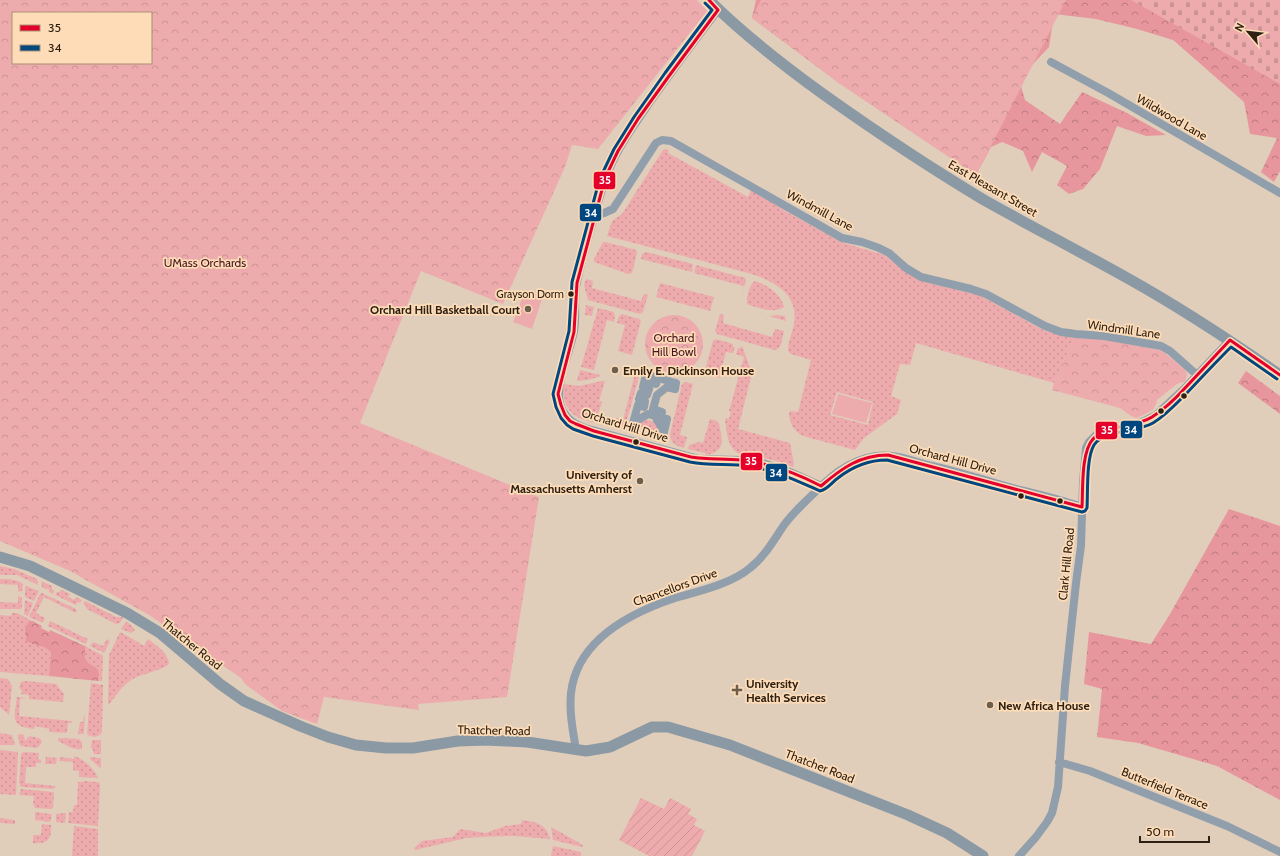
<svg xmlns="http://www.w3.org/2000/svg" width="1280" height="856" font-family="Cabin,sans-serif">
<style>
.grass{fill:url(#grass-dots);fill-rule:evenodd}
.forest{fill:url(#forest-crowns)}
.cemetery{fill:url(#cemetery-stones)}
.park{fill:url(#park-crowns);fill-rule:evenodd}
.garden{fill:url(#garden-furrows)}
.pitch{fill:#edabad}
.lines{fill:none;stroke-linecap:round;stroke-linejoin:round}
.street{stroke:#919fad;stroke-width:8}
.secondary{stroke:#8a99a4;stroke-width:11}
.bus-1-casing{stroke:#fedcb7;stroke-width:6}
.bus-2-casing{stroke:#fedcb7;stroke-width:6}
.bus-1{stroke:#e4002b;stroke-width:3}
.bus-2{stroke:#00467f;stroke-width:3}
.bus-dot{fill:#2e2113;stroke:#fedcb7;stroke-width:1.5}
.poi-dot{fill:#6c5e4d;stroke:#fedcb7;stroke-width:1.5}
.labels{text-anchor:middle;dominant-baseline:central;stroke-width:3.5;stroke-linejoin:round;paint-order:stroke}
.bus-label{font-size:11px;fill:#2e2113;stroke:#fedcb7;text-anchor:end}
.street-label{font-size:12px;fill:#2e2113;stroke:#fedcb7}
.park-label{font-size:12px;fill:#481521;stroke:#fedcb7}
.poi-label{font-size:12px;font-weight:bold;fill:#2e2113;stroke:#fedcb7;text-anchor:start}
.line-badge{stroke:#fedcb7;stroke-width:1.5}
.badge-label{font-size:11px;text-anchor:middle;font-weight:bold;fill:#fff}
</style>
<defs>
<pattern id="grass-dots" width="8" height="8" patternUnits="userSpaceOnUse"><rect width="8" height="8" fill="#edabad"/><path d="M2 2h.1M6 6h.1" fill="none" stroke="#cc9394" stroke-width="1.8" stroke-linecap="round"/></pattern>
<pattern id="forest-crowns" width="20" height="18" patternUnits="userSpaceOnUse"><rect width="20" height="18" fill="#e8969d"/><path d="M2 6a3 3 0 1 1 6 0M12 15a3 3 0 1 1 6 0" fill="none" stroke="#bc7a7f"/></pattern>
<pattern id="cemetery-stones" width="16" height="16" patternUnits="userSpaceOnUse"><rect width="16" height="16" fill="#edabad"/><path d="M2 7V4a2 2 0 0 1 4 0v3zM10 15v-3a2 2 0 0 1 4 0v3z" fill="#cc9394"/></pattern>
<pattern id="park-crowns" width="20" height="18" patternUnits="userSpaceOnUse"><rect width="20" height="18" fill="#edabad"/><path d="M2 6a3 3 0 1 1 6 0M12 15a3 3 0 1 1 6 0" fill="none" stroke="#cc9394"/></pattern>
<pattern id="garden-furrows" width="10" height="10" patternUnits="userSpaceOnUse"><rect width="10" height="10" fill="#edabad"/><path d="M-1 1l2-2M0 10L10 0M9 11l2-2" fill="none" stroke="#cc9394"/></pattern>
</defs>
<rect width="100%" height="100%" fill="#e0ceba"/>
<path class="grass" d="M 666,149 L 669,150 L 668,153 L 748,197 L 751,190 L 787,212 L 841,242 L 884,255 L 906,272 L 920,281 L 979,295 L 1045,331 L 1074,338 L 1054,383 L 916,343 L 910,365 L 900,364 L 891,396 L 901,400 L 897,414 L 864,438 L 855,450 L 803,436 C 793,430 790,424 789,413 L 790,411 L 798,412 L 811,360 L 791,354 L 788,351 C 788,342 792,333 794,324 C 799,295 776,282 752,274 L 607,236 L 612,221 L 622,214 L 663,150 ZM 837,392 L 873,402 L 868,425 L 830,415 Z
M 603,242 L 606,242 L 636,250 L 637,253 L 632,273 L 628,274 L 594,262 L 594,259 Z
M 646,252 L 693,264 L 692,272 L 641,259 L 642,254 Z
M 696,265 L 745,278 L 746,280 L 740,302 L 744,286 L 694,273 Z
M 586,279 L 593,281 L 592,288 L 641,301 L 644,294 L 648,295 L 643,312 L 640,314 L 588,300 L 584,285 Z
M 755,281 C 768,285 781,294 784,307 C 774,314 758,308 747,304 C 746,298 749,285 755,281 Z
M 660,283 L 714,297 L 710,311 L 656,297 Z
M 586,305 L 594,307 L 592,316 L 585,315 Z
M 598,308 L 614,312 L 614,315 L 615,315 L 614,322 L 607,320 L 594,370 L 581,367 Z
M 748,310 L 769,316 L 778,315 L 785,316 L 786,321 Z
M 622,314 L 639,319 L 641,321 L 632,355 L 618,351 L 625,325 L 617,323 L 619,316 Z
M 720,314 L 724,315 L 723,323 L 772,337 L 775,329 L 784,331 C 782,338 782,349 775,350 L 717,334 L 715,331 Z
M 716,339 L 733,344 L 733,347 L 735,347 L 733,353 L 726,352 L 719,378 L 704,374 L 713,341 Z
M 742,346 L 752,373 L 738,429 L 790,443 L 794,464 L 793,467 L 777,461 L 738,453 C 727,447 727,431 725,420 L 726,418 L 729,419 L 731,412 L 729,411 L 744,357 L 736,354 L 738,348 L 740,348 Z
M 580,370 L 600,375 L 601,376 L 588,380 L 577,381 Z
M 636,370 L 638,370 L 640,373 L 627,420 L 624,426 L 618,427 L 617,425 L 614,424 L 616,418 L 623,420 Z
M 602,381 L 605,381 L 599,401 L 602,402 L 595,423 C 590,421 584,420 579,418 C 566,412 561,396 564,384 L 579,386 Z
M 685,382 L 693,384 L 680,435 L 687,437 L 684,448 C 675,445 671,444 670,434 L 682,384 Z
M 641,418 L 655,422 L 662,435 L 659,434 L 659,432 L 638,426 L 637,428 L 632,427 L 633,423 Z
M 710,419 C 710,419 716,420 716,421 C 719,422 720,426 720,429 C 724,443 722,453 706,455 L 705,453 L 688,449 L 689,445 L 699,442 L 703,443 Z
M 0,566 L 14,569 L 37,579 L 38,585 L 17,575 L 0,575 Z
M 0,579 C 8,579 16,579 23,584 L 22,591 L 18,592 L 18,585 L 0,584 Z
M 41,581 L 52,586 L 52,589 L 54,591 L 53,594 L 49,592 L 49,589 L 45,589 L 42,587 Z
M 26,586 L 39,591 L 34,601 L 25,597 L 25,588 Z
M 62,590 L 70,594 L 68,597 L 74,600 L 76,597 L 82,600 L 80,603 L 78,602 L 76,605 L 55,595 L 57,592 L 59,592 Z
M 42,593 L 76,609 L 77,611 L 76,613 L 44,597 L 36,613 L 45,618 L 43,623 L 29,617 L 40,594 Z
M 18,596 L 22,598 L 22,607 L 21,609 L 0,609 L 0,602 L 18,603 Z
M 25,600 L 33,603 L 28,616 L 24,614 Z
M 85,601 L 116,617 L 123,617 L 120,623 L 116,624 L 87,609 L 86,606 L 83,604 Z
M 12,613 L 17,613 L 32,621 L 27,624 L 25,628 L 29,643 L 45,646 L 51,652 L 49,676 L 0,672 L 0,615 L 11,616 Z
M 50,621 L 88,639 L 86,644 L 48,626 Z
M 127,622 L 130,624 L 135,630 L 131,633 L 121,629 L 125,623 Z
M 120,632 L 131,638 L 144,646 L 148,639 C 157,646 168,652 169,664 C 164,670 140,674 131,680 C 122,686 116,696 109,704 L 108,704 L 109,655 Z
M 107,639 L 110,641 L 104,653 L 90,646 L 93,642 L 103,646 Z
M 85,646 L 102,655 L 103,656 L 102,681 L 98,681 C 103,662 89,670 85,657 C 85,654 85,650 85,646 Z
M 0,678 L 8,679 L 12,686 L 9,715 L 0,707 Z
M 26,681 L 56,684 L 64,694 L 63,702 L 29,699 L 29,695 L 21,694 L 22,691 L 19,687 L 21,682 Z
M 91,683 L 103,685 L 102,732 C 99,738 91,738 87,734 Z
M 17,697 L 26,698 L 20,699 L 19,716 L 72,721 L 72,723 L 68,723 L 67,733 L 49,732 L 50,729 L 35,726 L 34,729 C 21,727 13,726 15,710 C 16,706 16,701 17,697 Z
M 84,716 L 85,716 L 84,734 L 78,734 L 80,722 L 83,722 Z
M 0,733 L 12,735 L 15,745 L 0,745 Z
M 18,734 L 24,735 L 25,741 L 29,736 L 39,738 L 42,741 L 41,744 L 37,748 L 21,746 L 19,743 Z
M 59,738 L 79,739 L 82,742 L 82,749 C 74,751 65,744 58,741 L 58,739 Z
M 92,740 L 101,740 L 101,754 L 94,754 L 91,746 Z
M 0,750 L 18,752 L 16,795 L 0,794 Z
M 23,752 L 39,753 L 38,759 L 41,760 L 41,763 L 36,763 L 36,767 L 26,767 L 25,783 L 56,786 L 54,789 L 22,787 L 20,786 L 19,782 L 21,755 Z
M 74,756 C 84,759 94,768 98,778 L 79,777 L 79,771 L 73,770 L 73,762 L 59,761 L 60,757 L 74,759 Z
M 46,757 L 57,758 L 56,764 L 45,764 Z
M 90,757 L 101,758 L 101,767 L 100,768 L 90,759 Z
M 84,781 L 98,782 L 100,784 L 98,826 L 68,823 L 69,812 L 73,812 L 74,805 L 77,805 L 78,782 L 82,782 Z
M 21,789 L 53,792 L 54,794 L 53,808 L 51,809 L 35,808 L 33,804 L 34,796 L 19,795 Z
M 35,812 L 51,814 L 52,815 L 50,822 L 35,820 Z
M 66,813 L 65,823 L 56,822 L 56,814 Z
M 0,818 L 15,820 L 15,824 L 0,823 Z
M 522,820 C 536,822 547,824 550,839 L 514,836 L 480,837 L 466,838 L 415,850 L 414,848 L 422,841 L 453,837 L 460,829 L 486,833 L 505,826 L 521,824 Z
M 42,824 L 51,825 C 52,840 47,844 33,843 L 33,835 L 41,835 Z
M 74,826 L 98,829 L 98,856 L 72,856 Z
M 551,827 L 583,845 L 582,847 L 553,840 Z
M 553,846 L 581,852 L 581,856 L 551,856 Z"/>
<path class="forest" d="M 756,0 L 1163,0 L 1280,14 L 1280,171 L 1274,182 L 1261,172 L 1277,138 L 1250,134 L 1244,102 L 1173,40 L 1137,29 L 1096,19 L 1054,14 L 1049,47 L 1019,79 L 1025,100 L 1060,124 L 1082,92 L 1127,113 L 1166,135 L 1146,136 L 1117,126 L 1100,169 L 1083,189 L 1069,194 L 1057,185 L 1067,166 L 1042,152 L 1032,172 L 1023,151 L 1002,142 L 991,147 L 976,175 L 839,83 L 752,18 Z
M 1246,371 L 1280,396 L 1280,414 L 1238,383 Z
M 1229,509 L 1280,526 L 1280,800 L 1217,766 L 1138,743 L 1097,737 L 1102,689 L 1084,684 L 1089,632 L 1151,644 L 1170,614 Z
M 29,621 L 33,621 L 42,626 L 41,628 L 49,632 L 50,630 L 85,646 C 85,650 85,654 85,657 C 89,670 103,662 98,681 L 49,676 L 51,652 C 42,643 36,647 26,641 L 25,628 Z"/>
<path class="cemetery" d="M 1131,0 L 1280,0 L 1280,84 Z"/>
<path class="park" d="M 0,0 L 697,0 L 707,11 L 598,149 L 572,145 L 565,167 L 503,304 L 421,271 L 360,423 L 539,497 L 507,697 L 418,704 L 419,710 L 324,697 L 317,724 L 282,711 L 245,684 L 241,678 L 149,615 L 70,571 L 0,541 ZM 13,13 L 151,13 L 151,63 L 13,63 Z
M 761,0 L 1066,0 L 976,175 L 839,83 L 752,18 Z
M645 344a29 29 0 1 1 58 0a29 29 0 1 1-58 0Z
M 1074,338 L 1100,339 L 1159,350 L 1165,353 L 1185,370 C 1188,374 1187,377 1185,381 L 1177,384 L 1157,400 C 1157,410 1144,415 1136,418 L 1131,416 L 1120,408 L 1052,390 L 1054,383 Z"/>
<path class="garden" d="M 641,798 L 664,809 L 670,798 L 691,809 L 688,814 L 697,819 L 694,825 L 705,831 L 692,856 L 649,856 L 619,840 Z"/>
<path class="pitch" d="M 525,290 L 543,296 L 532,329 L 513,322 Z
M 838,394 L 872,403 L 866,423 L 832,414 Z"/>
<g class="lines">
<path class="street" d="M 718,10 C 695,40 672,71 650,102 C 638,120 625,137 616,155 C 605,176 599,199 593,221 C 587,241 581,262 577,282 C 573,298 577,315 574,331 C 568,364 538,412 585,428 L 699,459 L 740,460 L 766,464 L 790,472 L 821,486
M 1051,62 L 1110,94 L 1280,193
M 595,215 L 604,213 L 613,209 L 656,143 L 662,140 L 671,141 L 842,238 L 862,242 L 879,248 L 889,253 L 906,268 L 921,277 L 971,289 L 986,294 L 1045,326 L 1061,332 L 1076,334 L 1104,336 L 1161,346 L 1170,351 L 1197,375
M 646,375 L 652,376 L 650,382 L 656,384 L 658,378 L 676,383 L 675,389 L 667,387 L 657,395 L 653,409 L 662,412 L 661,418 L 667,419 L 664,432 L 655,416 L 648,414 L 633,423 L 638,405 L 644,407 L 645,401 L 639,399 L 641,393 L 647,395 L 649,389 L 643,387 Z
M 576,750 C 573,731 569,712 571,693 C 577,640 630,613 675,598 C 699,591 731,584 750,568 C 764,557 772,543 782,528 C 789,517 799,508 809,498 C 828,479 847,460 876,456 C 893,453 915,462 932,466 C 962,473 991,482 1020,490 C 1041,495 1062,500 1082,507
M 1059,762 L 1090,771 L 1227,826 L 1280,852
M 1019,856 L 1036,837 L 1047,822 L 1052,813 L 1058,787 L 1065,686 L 1076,583 L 1081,546 L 1083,482 L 1086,448 L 1089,442 L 1097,434 L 1135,425 L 1144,421 L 1156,415 L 1184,389 L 1230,340"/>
<path class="secondary" d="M 709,0 C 744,35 783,65 823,94 C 875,131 929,167 984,200 C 1032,227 1081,252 1129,279 C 1181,308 1231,341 1280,375
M 0,557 L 30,566 L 127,613 L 160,633 L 220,684 L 244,701 L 300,726 L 328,737 L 356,745 L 386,748 L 413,748 L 458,741 L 486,740 L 527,742 L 586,751 L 610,747 L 652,727 L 668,727 L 730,745 L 908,815 L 947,833 L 983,856"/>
<g class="bus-1-casing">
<path id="bus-1" d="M 709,0 L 718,10 L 669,76 L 638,119 L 618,151 L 607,174 L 603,186 L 577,283 L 574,332 L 558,394 L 561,405 L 565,415 L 570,421 L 576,424 L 594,431 L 691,457 C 708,460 724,458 741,460 C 769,463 796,473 821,486 C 842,468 860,455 888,455 L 1082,507 C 1083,489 1081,452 1093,439 C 1106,424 1135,428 1152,417 C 1165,409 1176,398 1186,387 C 1201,371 1215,356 1230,340 L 1280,375"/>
</g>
<g class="bus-2-casing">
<path id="bus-2" d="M 705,3 L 712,10 L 665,73 L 634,117 L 614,149 L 603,172 L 598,185 L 572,282 L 569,331 L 553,394 L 556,407 L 561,418 L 567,425 L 573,429 L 593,436 L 690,462 C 710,466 730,463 749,466 C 775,470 797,481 820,491 C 827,490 832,482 838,478 C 852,467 869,460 887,460 L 1082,512 L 1085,511 L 1087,508 C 1088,493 1086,458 1094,445 C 1105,429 1136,433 1153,423 C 1165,416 1175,405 1185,395 C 1200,379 1215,363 1231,347 L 1277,379"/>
</g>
<use href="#bus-1" class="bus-1"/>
<use href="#bus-2" class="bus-2"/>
</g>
<g class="bus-dot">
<circle cx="571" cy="294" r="3.5"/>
<circle cx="1184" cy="396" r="3.5"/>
<circle cx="1161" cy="411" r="3.5"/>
<circle cx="636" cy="442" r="3.5"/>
<circle cx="1021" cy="496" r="3.5"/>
<circle cx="1060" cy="501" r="3.5"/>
</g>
<g class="poi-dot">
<circle cx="528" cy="309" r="4"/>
<circle cx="615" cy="370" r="4"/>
<circle cx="640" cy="481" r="4"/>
<path d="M735 684h4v4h4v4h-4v4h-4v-4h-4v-4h4z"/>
<circle cx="990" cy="705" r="4"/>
</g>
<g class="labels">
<g class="bus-label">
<text x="564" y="294">Grayson Dorm</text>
</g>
<g class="street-label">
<text transform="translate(1172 117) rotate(30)">Wildwood Lane</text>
<text transform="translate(993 188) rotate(30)">East Pleasant Street</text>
<text transform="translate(820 210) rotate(28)">Windmill Lane</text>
<text transform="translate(1124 329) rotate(8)">Windmill Lane</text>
<text transform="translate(625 425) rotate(17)">Orchard Hill Drive</text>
<text transform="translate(953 459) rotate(15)">Orchard Hill Drive</text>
<text transform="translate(1066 564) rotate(-84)">Clark Hill Road</text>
<text transform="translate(675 587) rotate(-20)">Chancellors Drive</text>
<text transform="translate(192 644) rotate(39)">Thatcher Road</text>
<text transform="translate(494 730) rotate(1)">Thatcher Road</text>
<text transform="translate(820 766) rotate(21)">Thatcher Road</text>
<text transform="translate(1165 788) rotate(22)">Butterfield Terrace</text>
</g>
<g class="park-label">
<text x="205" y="262">UMass Orchards</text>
<text x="674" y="337">Orchard<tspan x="674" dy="14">Hill Bowl</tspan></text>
</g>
<g class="poi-label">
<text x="520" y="309" text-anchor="end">Orchard Hill Basketball Court</text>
<text x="623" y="370">Emily E. Dickinson House</text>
<text x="632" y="474" text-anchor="end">University of<tspan x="632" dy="14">Massachusetts Amherst</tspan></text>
<text x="746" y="683">University<tspan x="746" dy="14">Health Services</tspan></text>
<text x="998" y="705">New Africa House</text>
</g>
</g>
<g class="line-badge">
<rect x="593" y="171" width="23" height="19" rx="4" fill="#e4002b"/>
<rect x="579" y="203" width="23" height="19" rx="4" fill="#00467f"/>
<rect x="1120" y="420" width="23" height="19" rx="4" fill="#00467f"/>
<rect x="1095" y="421" width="23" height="19" rx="4" fill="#e4002b"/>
<rect x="740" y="452" width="23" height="19" rx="4" fill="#e4002b"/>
<rect x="765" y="463" width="23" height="19" rx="4" fill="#00467f"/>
</g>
<g class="badge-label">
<text x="605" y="184">35</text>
<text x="591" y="217">34</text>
<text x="1131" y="434">34</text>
<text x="1107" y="434">35</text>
<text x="751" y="465">35</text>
<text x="776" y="477">34</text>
</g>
<rect x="12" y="12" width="140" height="52" fill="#fedcb7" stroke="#ab9175"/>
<rect x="20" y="25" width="20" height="6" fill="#e4002b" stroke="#ab9175"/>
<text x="48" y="32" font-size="12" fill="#2e2113">35</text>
<rect x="20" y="45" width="20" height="6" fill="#00467f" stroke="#ab9175"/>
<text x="48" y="52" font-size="12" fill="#2e2113">34</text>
<g transform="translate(1248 32) rotate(298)" stroke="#fedcb7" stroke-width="3" paint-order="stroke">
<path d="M0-3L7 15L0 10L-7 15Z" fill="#2e2113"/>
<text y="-6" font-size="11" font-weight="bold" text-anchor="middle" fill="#2e2113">N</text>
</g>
<path d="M1140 836v6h69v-6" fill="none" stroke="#2e2113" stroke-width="2"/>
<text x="1146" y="836" font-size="12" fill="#2e2113" stroke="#fedcb7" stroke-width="3" paint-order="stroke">50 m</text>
</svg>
